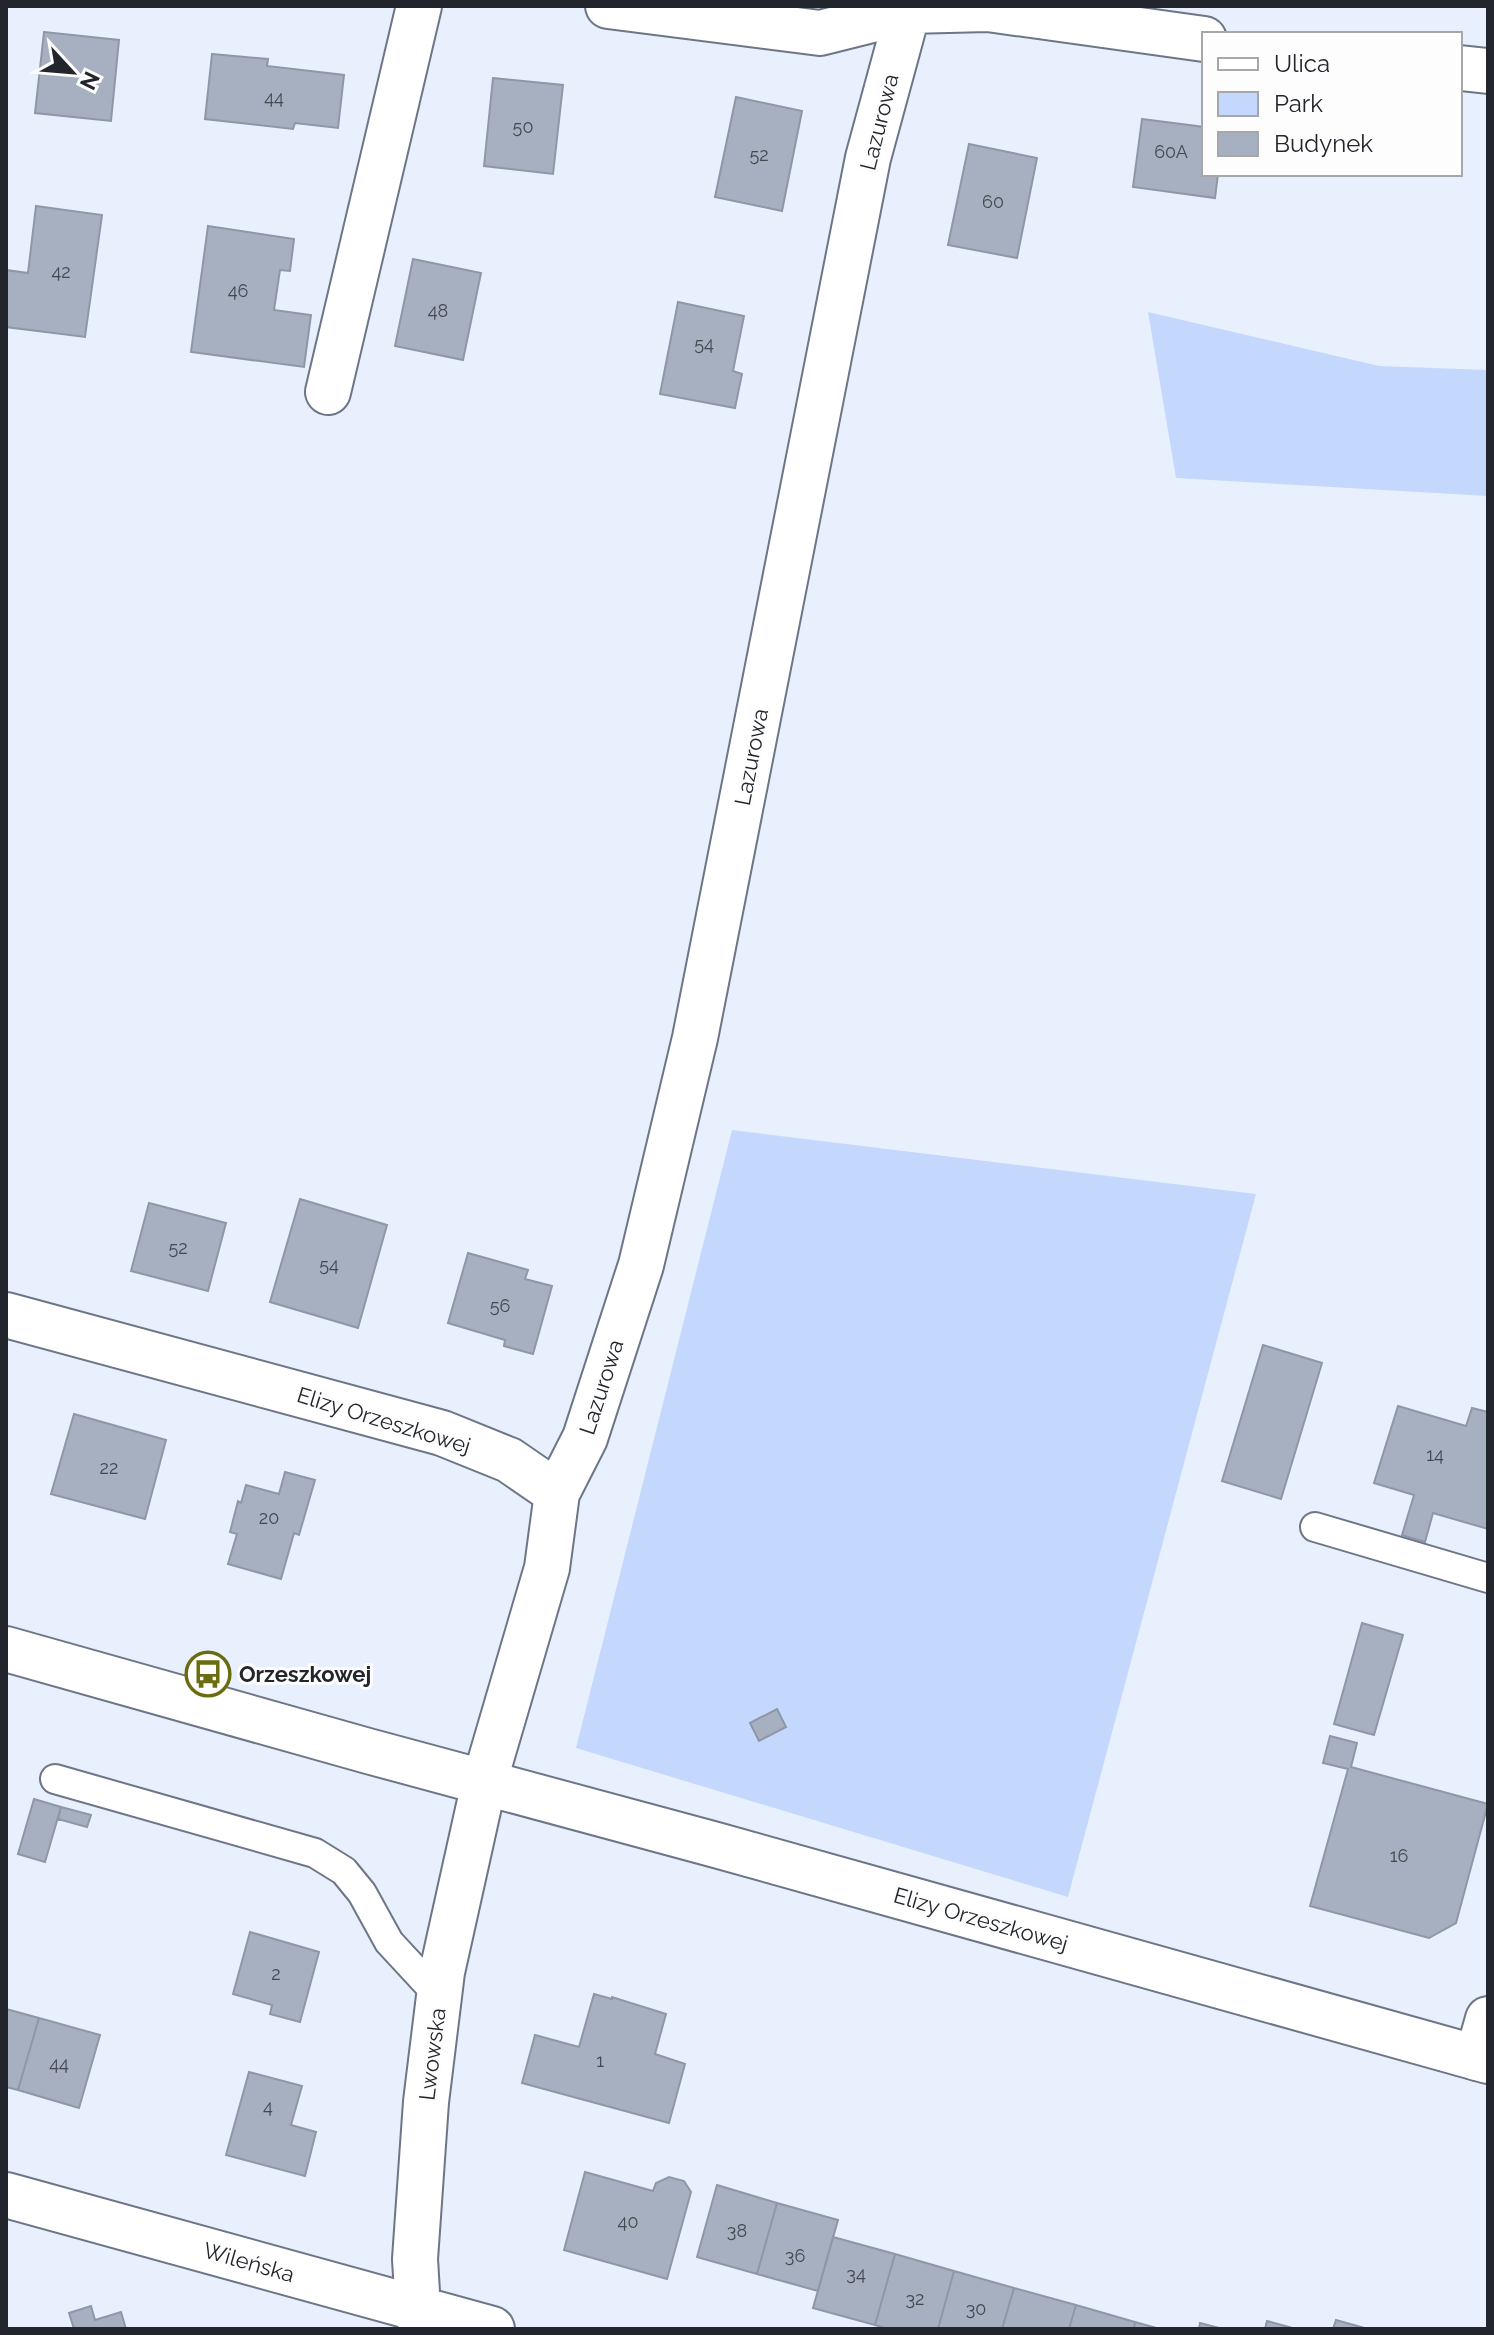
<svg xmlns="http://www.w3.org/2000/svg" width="1494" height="2335" font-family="Raleway,sans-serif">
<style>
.green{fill:#c4d8fd}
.building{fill:#a6b0c1;stroke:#8e97a8;stroke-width:2}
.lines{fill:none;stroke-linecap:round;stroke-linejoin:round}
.lane-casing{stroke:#6d7686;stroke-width:32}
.street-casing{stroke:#6d7686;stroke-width:48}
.secondary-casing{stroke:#6d7686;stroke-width:48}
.lane{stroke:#fff;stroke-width:28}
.street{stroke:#fff;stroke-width:44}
.secondary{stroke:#fff;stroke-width:44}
.labels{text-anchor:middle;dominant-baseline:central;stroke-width:6;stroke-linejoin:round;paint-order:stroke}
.number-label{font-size:18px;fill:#434851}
.street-label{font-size:22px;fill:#22262c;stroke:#fdfdfd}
.poi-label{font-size:22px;font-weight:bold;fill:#22262c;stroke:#fdfdfd;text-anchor:start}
</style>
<rect width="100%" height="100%" fill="#e8f0fe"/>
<path class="green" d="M 1148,312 L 1379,366 L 1488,370 L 1488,496 L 1176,478 Z
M 732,1130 L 1256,1194 L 1068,1897 L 576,1748 Z"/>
<path class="building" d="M 44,32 L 119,40 L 111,121 L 35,113 Z
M 212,54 L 268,59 L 267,66 L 344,75 L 338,128 L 295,123 L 293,129 L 205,119 Z
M 493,78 L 563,85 L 553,174 L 484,166 Z
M 736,97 L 802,111 L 782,211 L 715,197 Z
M 1142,119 L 1204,127 L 1204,174 L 1218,174 L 1215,198 L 1133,187 Z
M 969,144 L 1037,158 L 1017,258 L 948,245 Z
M 36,206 L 102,215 L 85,337 L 6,327 L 6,270 L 28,273 Z
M 208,226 L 294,239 L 290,271 L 280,270 L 274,310 L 311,315 L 304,367 L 191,352 Z
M 413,259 L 481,273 L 463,360 L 395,346 Z
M 678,302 L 744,316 L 733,371 L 742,374 L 735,408 L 660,394 Z
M 300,1199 L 387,1225 L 358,1328 L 270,1302 Z
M 149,1203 L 226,1223 L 208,1291 L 131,1271 Z
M 468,1253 L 528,1270 L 525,1279 L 552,1286 L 533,1354 L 504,1346 L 505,1340 L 448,1323 Z
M 1263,1345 L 1322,1363 L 1281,1499 L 1222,1481 Z
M 1398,1406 L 1466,1426 L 1472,1408 L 1488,1412 L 1488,1529 L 1433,1513 L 1425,1542 L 1402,1535 L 1414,1495 L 1374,1483 Z
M 74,1414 L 166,1440 L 145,1519 L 51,1494 Z
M 285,1472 L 315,1480 L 299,1535 L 294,1533 L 281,1579 L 228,1564 L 237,1534 L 230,1532 L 238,1501 L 241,1503 L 246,1485 L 279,1494 Z
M 1362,1623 L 1403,1635 L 1374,1735 L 1334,1724 Z
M 777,1709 L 786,1727 L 759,1741 L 750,1723 Z
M 1330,1736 L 1357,1743 L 1351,1767 L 1488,1804 L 1456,1923 L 1429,1938 L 1310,1906 L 1348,1769 L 1323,1763 Z
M 34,1799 L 61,1807 L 45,1862 L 18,1854 Z
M 61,1807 L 91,1815 L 87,1827 L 58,1819 Z
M 250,1932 L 319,1952 L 300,2022 L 270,2014 L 272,2005 L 233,1994 Z
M 594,1994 L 612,1999 L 612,1997 L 666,2014 L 655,2054 L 685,2064 L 669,2123 L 522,2083 L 535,2035 L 579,2047 Z
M 6,2009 L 39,2018 L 18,2090 L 6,2087 Z
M 39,2018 L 100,2035 L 79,2108 L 18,2090 Z
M 249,2072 L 302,2086 L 291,2125 L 316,2132 L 305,2176 L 226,2155 Z
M 585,2172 L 653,2191 L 656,2183 L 669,2177 L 684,2181 L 691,2192 L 667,2279 L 564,2250 Z
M 717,2185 L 777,2203 L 757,2274 L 697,2257 Z
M 777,2203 L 838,2220 L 818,2291 L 757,2274 Z
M 833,2237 L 895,2254 L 875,2325 L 813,2308 Z
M 895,2254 L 954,2271 L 938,2329 L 888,2329 L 875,2325 Z
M 954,2271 L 1014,2288 L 1002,2329 L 938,2329 Z
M 1014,2288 L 1076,2305 L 1069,2329 L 1002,2329 Z
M 1076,2305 L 1135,2322 L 1134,2329 L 1069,2329 Z
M 91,2306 L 95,2320 L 121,2312 L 126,2329 L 74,2329 L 69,2313 Z
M 1336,2320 L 1368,2329 L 1333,2329 Z
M 1267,2321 L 1296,2329 L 1265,2329 Z
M 1135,2322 L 1160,2329 L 1134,2329 Z
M 1200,2323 L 1223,2329 L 1199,2329 Z"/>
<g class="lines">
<g class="lane-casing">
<path id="lane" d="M 1315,1527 L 1488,1578
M 55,1779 L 315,1853 L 344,1871 L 362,1893 L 389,1942 L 439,1996"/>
</g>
<g class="street-casing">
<path id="street" d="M 909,6 L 908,11 L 988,9 L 1204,39
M 1460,68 L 1488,71
M 328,392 L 419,6
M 6,1315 L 442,1433 L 509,1460 L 557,1493 L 547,1568 L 484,1783 L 442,1972 L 426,2102 L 415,2259 L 418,2309 L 421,2329
M 557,1493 L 585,1438 L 641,1265 L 695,1038 L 868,158 L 908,11 L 820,33 L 608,6
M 1477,2058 L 1488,2019
M 6,2195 L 492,2329"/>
</g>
<g class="secondary-casing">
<path id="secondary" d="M 6,1649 L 368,1751 L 716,1845 L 1488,2061"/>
</g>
<use href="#lane" class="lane"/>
<use href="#street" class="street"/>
<use href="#secondary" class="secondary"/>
</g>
<defs>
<g id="bus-ring" transform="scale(2.3)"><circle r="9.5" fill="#fdfdfd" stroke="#696d10" stroke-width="1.5"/><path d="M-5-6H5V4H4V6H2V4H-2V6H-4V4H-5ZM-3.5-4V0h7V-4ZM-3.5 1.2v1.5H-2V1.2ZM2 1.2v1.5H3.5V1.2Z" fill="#696d10"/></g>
</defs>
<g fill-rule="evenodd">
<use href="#bus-ring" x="208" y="1674"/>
</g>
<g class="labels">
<g class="number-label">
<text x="274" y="97">44</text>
<text x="523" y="126">50</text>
<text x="1171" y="151">60A</text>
<text x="759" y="154">52</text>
<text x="993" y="201">60</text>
<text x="61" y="271">42</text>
<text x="238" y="290">46</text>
<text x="438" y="310">48</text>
<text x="704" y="343">54</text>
<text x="178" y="1247">52</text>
<text x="329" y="1264">54</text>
<text x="500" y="1305">56</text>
<text x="1435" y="1454">14</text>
<text x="109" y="1467">22</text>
<text x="269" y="1517">20</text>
<text x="1399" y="1855">16</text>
<text x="276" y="1973">2</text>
<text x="600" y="2060">1</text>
<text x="59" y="2063">44</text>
<text x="268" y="2106">4</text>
<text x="628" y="2221">40</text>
<text x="737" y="2230">38</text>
<text x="795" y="2255">36</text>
<text x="856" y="2273">34</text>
<text x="915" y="2298">32</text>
<text x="976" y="2308">30</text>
</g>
<g class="street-label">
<text transform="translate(879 122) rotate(-76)">Lazurowa</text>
<text transform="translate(751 757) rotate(-79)">Lazurowa</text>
<text transform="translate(601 1387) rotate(-72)">Lazurowa</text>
<text transform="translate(384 1420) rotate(17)">Elizy Orzeszkowej</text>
<text transform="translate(981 1919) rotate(16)">Elizy Orzeszkowej</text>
<text transform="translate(432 2054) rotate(-83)">Lwowska</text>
<text transform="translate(249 2262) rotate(16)">Wileńska</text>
</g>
<g class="poi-label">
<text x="239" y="1674">Orzeszkowej</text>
</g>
</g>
<rect width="1494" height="2335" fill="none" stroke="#22262c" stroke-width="16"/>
<rect x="1202" y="32" width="260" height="144" fill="#fdfdfd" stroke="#a5a7a9" stroke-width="2"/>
<rect x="1218" y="58" width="40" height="12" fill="#ffffff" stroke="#a5a7a9" stroke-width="2"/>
<text x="1274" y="72" font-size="24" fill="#22262c">Ulica</text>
<rect x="1218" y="92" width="40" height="24" fill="#c4d8fd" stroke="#a5a7a9" stroke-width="2"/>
<text x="1274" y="112" font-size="24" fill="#22262c">Park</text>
<rect x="1218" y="132" width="40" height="24" fill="#a6b0c1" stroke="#a5a7a9" stroke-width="2"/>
<text x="1274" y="152" font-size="24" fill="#22262c">Budynek</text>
<g transform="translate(72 72) rotate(116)" stroke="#fdfdfd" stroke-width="6" paint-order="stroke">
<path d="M0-6L14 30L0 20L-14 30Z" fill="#22262c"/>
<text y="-12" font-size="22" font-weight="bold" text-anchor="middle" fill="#22262c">N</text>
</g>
</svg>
